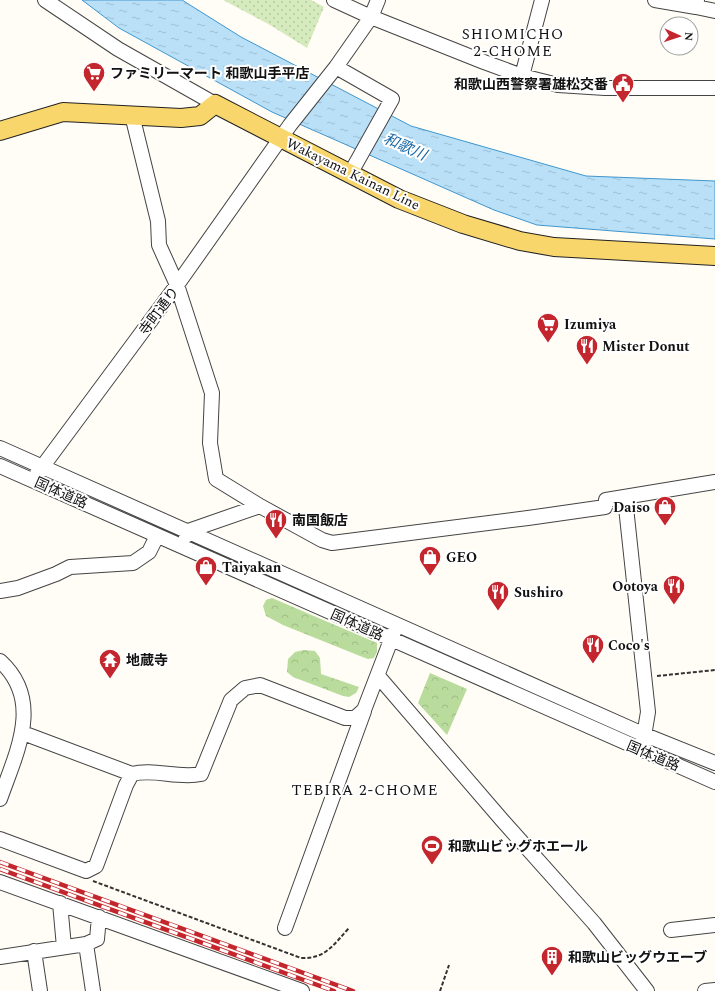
<svg xmlns="http://www.w3.org/2000/svg" width="715" height="991" font-family="Spectral,'Noto Sans JP',serif">
<style>
.grass{fill:url(#grass-dots)}
.forest{fill:url(#forest-crowns)}
.water{fill:url(#water-ripples);stroke:#3f96cf}
.lines{fill:none;stroke-linecap:round;stroke-linejoin:round}
.minor-casing{stroke:#444;stroke-width:16}
.major-casing{stroke:#222;stroke-width:20}
.path{stroke:#333;stroke-width:2;stroke-dasharray:4 2;stroke-linecap:butt}
.minor{stroke:#fff;stroke-width:14}
.major{stroke:#f9d66b;stroke-width:18}
.rail-casing{stroke:#c4262e;stroke-width:4.5}
.rail{stroke:#fff;stroke-width:3;stroke-dasharray:9;stroke-linecap:butt}
.labels{text-anchor:middle;dominant-baseline:central;stroke-width:4;stroke-linejoin:round;paint-order:stroke}
.poi-label{font-size:14px;font-weight:bold;fill:#111;stroke:#fff;text-anchor:start}
.street-label{font-size:14px;fill:#111;stroke:#fff}
.neighbourhood-label{font-size:15px;letter-spacing:1px;fill:#111;stroke:#fff}
.water-label{font-size:15px;font-style:italic;fill:#1768a6;stroke:#fff}
</style>
<defs>
<pattern id="grass-dots" width="8" height="8" patternUnits="userSpaceOnUse"><rect width="8" height="8" fill="#d5ebbd"/><path d="M2 2h.1M6 6h.1" fill="none" stroke="#b6c8a1" stroke-width="1.8" stroke-linecap="round"/></pattern>
<pattern id="forest-crowns" width="20" height="18" patternUnits="userSpaceOnUse"><rect width="20" height="18" fill="#b9dc9c"/><path d="M2 6a3 3 0 1 1 6 0M12 15a3 3 0 1 1 6 0" fill="none" stroke="#9ebc85"/></pattern>
<pattern id="water-ripples" width="26" height="14" patternUnits="userSpaceOnUse"><rect width="26" height="14" fill="#b9e0f7"/><path d="M2 4q2-2 4 0t4 0M15 11q2-2 4 0t4 0" fill="none" stroke="#9ebfd3"/></pattern>
</defs>
<rect width="100%" height="100%" fill="#fffdf5"/>
<path class="grass" d="M 223,0 L 311,0 L 324,7 L 307,48 L 270,25 Z"/>
<path class="forest" d="M 272,598 L 377,643 L 377,652 L 374,658 L 368,659 L 360,656 L 283,625 L 266,616 L 263,606 L 266,600 Z
M 304,650 L 315,651 L 320,658 L 321,674 L 359,687 L 356,693 L 349,697 L 343,696 L 293,677 L 287,672 L 288,659 L 295,652 Z
M 430,673 L 467,689 L 447,735 L 418,703 Z"/>
<path class="water" d="M 82,0 L 182,0 L 241,37 L 411,126 L 586,176 L 715,181 L 715,239 L 537,225 L 494,210 L 272,112 L 119,28 Z"/>
<g class="lines">
<g class="minor-casing">
<path id="minor" d="M 45,0 L 118,49 L 215,104
M 334,0 L 371,17 L 484,62 L 522,76 L 558,85 L 605,88 L 715,88
M 655,0 L 696,7 L 697,0
M 696,7 L 715,11
M 336,67 L 392,99 L 350,174
M 522,76 L 542,0
M 132,115 L 158,221 L 159,245 L 177,285 L 212,393 L 210,443 L 216,479 L 260,506
M 0,448 L 645,735 L 715,763
M 0,466 L 715,782
M 37,474 L 177,285 L 290,125 L 336,67 L 371,17 L 378,0
M 625,498 L 648,712 L 643,742
M 186,536 L 188,531 L 260,506 L 322,540 L 332,543 L 528,518 L 605,507 L 606,500 L 715,482
M 0,591 L 18,588 L 56,574 L 70,567 L 133,563 L 149,552 L 157,536
M 0,661 C 44,701 16,753 0,799
M 378,676 L 502,820 L 594,923 L 647,991
M 23,733 L 132,774
M 0,839 L 86,871 L 96,866 L 126,785 L 132,774 C 154,768 178,779 201,774 L 231,700 L 245,688 L 260,685 L 345,718 L 355,718 L 364,710 L 394,632
M 0,882 L 302,991
M 60,903 L 64,947
M 285,928 L 364,711
M 671,930 L 715,925
M 34,951 L 40,991
M 0,957 L 86,944
M 93,991 L 86,944 L 97,939 L 99,917
M 705,991 L 715,990"/>
</g>
<g class="major-casing">
<path id="major" d="M 0,131 L 63,112 L 181,118 L 200,116 L 215,104 L 399,199 L 463,224 L 520,241 L 554,247 L 715,256"/>
</g>
<path class="path" d="M 657,676 L 715,670
M 93,881 L 301,958 C 326,959 334,944 349,928
M 440,991 L 449,965"/>
<use href="#minor" class="minor"/>
<use href="#major" class="major"/>
<g class="rail-casing">
<path id="rail" d="M 0,862 L 353,991
M 0,869 L 334,991"/>
</g>
<use href="#rail" class="rail"/>
</g>
<defs>
<g id="supermarket-pin" transform="scale(1.15)"><path d="M0 17L-7.5 6A9.5 9.5 0 1 1 7.5 6Z" fill="#c4262e" stroke="#fff"/><path d="M-6-5.5h2.5l.6 2H6L4.5 2H-2.5L-4.4-4H-6ZM-1.5 3.2a1.3 1.3 0 1 0 .1 0ZM3 3.2a1.3 1.3 0 1 0 .1 0Z" fill="#fff"/></g>
<g id="civic-pin" transform="scale(1.15)"><path d="M0 17L-7.5 6A9.5 9.5 0 1 1 7.5 6Z" fill="#c4262e" stroke="#fff"/><path d="M-.6-6.5H3V-4.5H.6V-3L4-1V1h2V6H-6V1h2V-1L-.6-3ZM-1.2 2.5V6h2.4V2.5Z" fill="#fff"/></g>
<g id="restaurant-pin" transform="scale(1.15)"><path d="M0 17L-7.5 6A9.5 9.5 0 1 1 7.5 6Z" fill="#c4262e" stroke="#fff"/><path d="M-5-6h1v4h1v-4h1v4h1v-4h1v5L-1.5 .5V6h-2V.5L-5-1ZM5-6V6H3V1.5H1.5Q1.5-4 5-6Z" fill="#fff"/></g>
<g id="shop-pin" transform="scale(1.15)"><path d="M0 17L-7.5 6A9.5 9.5 0 1 1 7.5 6Z" fill="#c4262e" stroke="#fff"/><path d="M-5-2.5h2.3a2.7 3.5 0 0 1 5.4 0H5L5.5 6h-11ZM-1.5-2.5h3a1.5 2.3 0 0 0-3 0Z" fill="#fff"/></g>
<g id="temple-pin" transform="scale(1.15)"><path d="M0 17L-7.5 6A9.5 9.5 0 1 1 7.5 6Z" fill="#c4262e" stroke="#fff"/><path d="M0-6L5-2H3V0L6.5 2.5H4V6H1.5V3h-3V6H-4V2.5H-6.5L-3 0V-2H-5Z" fill="#fff"/></g>
<g id="stadium-pin" transform="scale(1.15)"><path d="M0 17L-7.5 6A9.5 9.5 0 1 1 7.5 6Z" fill="#c4262e" stroke="#fff"/><path d="M0-5a6.5 5 0 1 0 0 10a6.5 5 0 1 0 0-10ZM-3.5-1.8h7v3.6h-7Z" fill="#fff"/></g>
<g id="building-pin" transform="scale(1.15)"><path d="M0 17L-7.5 6A9.5 9.5 0 1 1 7.5 6Z" fill="#c4262e" stroke="#fff"/><path d="M-4-6H4V6H1V3H-1V6H-4ZM-2.5-4.3h1.7v1.8h-1.7ZM.8-4.3h1.7v1.8H.8ZM-2.5-1h1.7V.8h-1.7ZM.8-1h1.7V.8H.8Z" fill="#fff"/></g>
</defs>
<g fill-rule="evenodd">
<use href="#supermarket-pin" x="94" y="73"/>
<use href="#civic-pin" x="623" y="84"/>
<use href="#supermarket-pin" x="548" y="324"/>
<use href="#restaurant-pin" x="587" y="346"/>
<use href="#shop-pin" x="665" y="507"/>
<use href="#restaurant-pin" x="276" y="520"/>
<use href="#shop-pin" x="430" y="557"/>
<use href="#shop-pin" x="206" y="567"/>
<use href="#restaurant-pin" x="674" y="586"/>
<use href="#restaurant-pin" x="498" y="592"/>
<use href="#restaurant-pin" x="593" y="645"/>
<use href="#temple-pin" x="110" y="660"/>
<use href="#stadium-pin" x="432" y="846"/>
<use href="#building-pin" x="552" y="957"/>
</g>
<g class="labels">
<g class="poi-label">
<text x="110" y="73">ファミリーマート 和歌山手平店</text>
<text x="608" y="84" text-anchor="end">和歌山西警察署雄松交番</text>
<text x="564" y="324">Izumiya</text>
<text x="602" y="346">Mister Donut</text>
<text x="650" y="507" text-anchor="end">Daiso</text>
<text x="292" y="520">南国飯店</text>
<text x="446" y="557">GEO</text>
<text x="222" y="567">Taiyakan</text>
<text x="658" y="586" text-anchor="end">Ootoya</text>
<text x="514" y="592">Sushiro</text>
<text x="608" y="645">Coco's</text>
<text x="126" y="660">地蔵寺</text>
<text x="448" y="846">和歌山ビッグホエール</text>
<text x="568" y="957">和歌山ビッグウエーブ</text>
</g>
<g class="street-label">
<text transform="translate(353 174) rotate(26)">Wakayama Kainan Line</text>
<text transform="translate(159 311) rotate(-53)">寺町通り</text>
<text transform="translate(61 493) rotate(24)">国体道路</text>
<text transform="translate(357 625) rotate(24)">国体道路</text>
<text transform="translate(653 756) rotate(23)">国体道路</text>
</g>
<g class="neighbourhood-label">
<text x="513" y="34">SHIOMICHO<tspan x="513" dy="17">2-CHOME</tspan></text>
<text x="365" y="790">TEBIRA 2-CHOME</text>
</g>
<g class="water-label">
<text transform="translate(405 147) rotate(24)">和歌川</text>
</g>
</g>
<g transform="translate(679 36) rotate(93)"><circle r="19" fill="#ffffff" stroke="#a0a0a0"/>
<path d="M0-3L7 15L0 10L-7 15Z" fill="#c4262e"/>
<text y="-6" font-size="11" font-weight="bold" text-anchor="middle" fill="#111111">N</text>
</g>
</svg>
